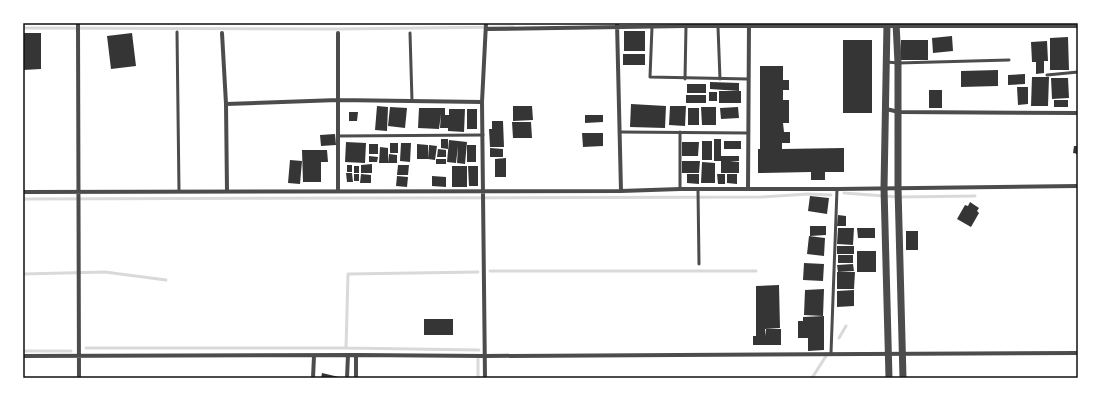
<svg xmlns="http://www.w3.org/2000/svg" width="1101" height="401" font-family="Literata,serif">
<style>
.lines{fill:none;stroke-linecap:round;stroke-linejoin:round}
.stream{stroke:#d9d9d9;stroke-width:3}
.building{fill:#353535}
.service{stroke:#4c4c4c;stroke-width:3}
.minor{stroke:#4c4c4c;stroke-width:4}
.tertiary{stroke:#4c4c4c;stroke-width:7}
.neatline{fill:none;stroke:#111;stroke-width:1.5}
</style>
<rect width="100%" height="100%" fill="#fff"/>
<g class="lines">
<path class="stream" d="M 903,24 L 973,23
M 23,28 L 335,29 L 513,27
M 844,193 L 898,197 L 975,196
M 23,199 L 761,197 L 808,194 L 831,195
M 490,271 L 756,271
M 23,274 L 105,272 L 166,280
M 839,338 L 846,326
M 86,348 L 346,348 L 479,350
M 346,348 L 348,274 L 478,272
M 23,351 L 71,351
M 478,378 L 478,359
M 812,378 L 826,356"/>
</g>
<path class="building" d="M 624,31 L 645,31 L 645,51 L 624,51 Z
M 23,33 L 41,33 L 41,69 L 23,70 Z
M 132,33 L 136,66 L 111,69 L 107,36 Z
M 952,36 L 953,51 L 933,53 L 932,38 Z
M 1068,37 L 1069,70 L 1050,70 L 1050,38 Z
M 843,40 L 872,40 L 872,113 L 843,113 Z
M 901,40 L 928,40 L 928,60 L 900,60 Z
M 1047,41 L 1048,61 L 1044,61 L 1044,73 L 1036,74 L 1036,62 L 1032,62 L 1031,42 Z
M 623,54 L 645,54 L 645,65 L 623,65 Z
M 760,66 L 783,66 L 783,80 L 789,80 L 789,90 L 783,90 L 783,100 L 789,100 L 789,123 L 783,123 L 784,132 L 790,132 L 790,143 L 782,143 L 782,149 L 844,148 L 844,172 L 825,172 L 825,180 L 811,180 L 811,172 L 758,173 L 758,149 L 760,149 Z
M 998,70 L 998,86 L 961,87 L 961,71 Z
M 1025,74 L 1025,84 L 1008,85 L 1008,75 Z
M 1032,77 L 1049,77 L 1048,106 L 1031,106 Z
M 1051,78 L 1068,78 L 1069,98 L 1052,99 Z
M 710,82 L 739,83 L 739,91 L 710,89 Z
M 687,84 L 706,84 L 706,93 L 687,93 Z
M 1017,87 L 1028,87 L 1028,104 L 1018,105 Z
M 929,90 L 942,90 L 942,108 L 929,108 Z
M 719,91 L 741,91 L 741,103 L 719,103 Z
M 709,92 L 717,92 L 717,101 L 709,101 Z
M 686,95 L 706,95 L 706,103 L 686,103 Z
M 1054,100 L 1068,100 L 1068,107 L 1054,107 Z
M 631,104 L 666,106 L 665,128 L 630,127 Z
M 377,106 L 388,107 L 387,131 L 375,130 Z
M 513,106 L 532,106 L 533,120 L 513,121 Z
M 670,106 L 686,106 L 685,126 L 669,125 Z
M 390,107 L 407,108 L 405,128 L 388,126 Z
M 701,107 L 716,107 L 716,125 L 702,125 Z
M 738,107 L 739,118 L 721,119 L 720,108 Z
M 419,108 L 445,108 L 445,115 L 449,115 L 449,109 L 465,109 L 464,132 L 448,131 L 448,128 L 440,128 L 441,114 L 439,129 L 418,128 Z
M 688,108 L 699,108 L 699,125 L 688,125 Z
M 467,109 L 477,109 L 477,129 L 467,129 Z
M 349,112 L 358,112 L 357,121 L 349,121 Z
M 585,115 L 603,115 L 603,122 L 585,123 Z
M 492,121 L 503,121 L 504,147 L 490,147 L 489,129 L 492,129 Z
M 512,122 L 531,122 L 532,138 L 513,138 Z
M 582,133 L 603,133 L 603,146 L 583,147 Z
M 335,134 L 336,145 L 321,146 L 320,135 Z
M 441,139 L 448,139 L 448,149 L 441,148 Z
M 714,139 L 721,139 L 721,156 L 739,156 L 739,161 L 730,161 L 739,162 L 739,173 L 721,173 L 721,161 L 714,161 Z
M 449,140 L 467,142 L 465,164 L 457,163 L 458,146 L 456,163 L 447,162 Z
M 702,141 L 712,141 L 712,160 L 702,160 Z
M 724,141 L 741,141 L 741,149 L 724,149 Z
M 346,142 L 366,143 L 365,163 L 345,162 Z
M 682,142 L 699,142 L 698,156 L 682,156 Z
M 390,143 L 398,143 L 398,153 L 390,153 Z
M 401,143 L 411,143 L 410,162 L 400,161 Z
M 369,144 L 378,144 L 378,154 L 369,154 Z
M 417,144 L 428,145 L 428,159 L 417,159 Z
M 429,145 L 437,146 L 435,160 L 428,159 Z
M 467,145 L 476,145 L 476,162 L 467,162 Z
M 1074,146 L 1078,146 L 1078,154 L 1073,153 Z
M 380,147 L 388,148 L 388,163 L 379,163 Z
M 490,148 L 503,149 L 503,157 L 490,157 Z
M 438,149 L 446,150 L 446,157 L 437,157 Z
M 302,150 L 327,150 L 328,162 L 321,162 L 321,182 L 303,182 Z
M 389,154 L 397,155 L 397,163 L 388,163 Z
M 369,156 L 378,157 L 377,162 L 369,162 Z
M 506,158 L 506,177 L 495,177 L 495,159 Z
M 436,159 L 446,159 L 446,164 L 436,164 Z
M 290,160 L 302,161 L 300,184 L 288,183 Z
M 682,161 L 700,161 L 699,173 L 682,173 Z
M 702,162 L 715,163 L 715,183 L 701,183 Z
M 372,164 L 372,173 L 361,173 L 361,165 Z
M 347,165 L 352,165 L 352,172 L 347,172 Z
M 398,165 L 409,165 L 408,175 L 397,175 Z
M 354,166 L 359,166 L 359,173 L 354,173 Z
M 452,166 L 467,166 L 467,187 L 452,187 Z
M 468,166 L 478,166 L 478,186 L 469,186 Z
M 346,173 L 352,173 L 353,182 L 347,182 Z
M 354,174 L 359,174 L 359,181 L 354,181 Z
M 361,174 L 371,175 L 371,183 L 360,183 Z
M 687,174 L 699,174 L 699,184 L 687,183 Z
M 717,174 L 725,174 L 725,184 L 718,184 Z
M 727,174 L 737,174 L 737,184 L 727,183 Z
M 397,176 L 408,177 L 407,187 L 396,186 Z
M 432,176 L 446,177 L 446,187 L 432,186 Z
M 810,196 L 829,198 L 827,214 L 808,211 Z
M 970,202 L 979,208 L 977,211 L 979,213 L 971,227 L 957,219 L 965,205 L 968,206 Z
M 838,215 L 846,216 L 846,226 L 837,226 Z
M 810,226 L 826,226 L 826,235 L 810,236 Z
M 838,228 L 854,228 L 853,245 L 837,244 Z
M 857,228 L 875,228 L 875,238 L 858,238 Z
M 906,231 L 918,231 L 918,250 L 906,250 Z
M 809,236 L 825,238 L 824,256 L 807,254 Z
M 837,246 L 854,246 L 854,254 L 837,254 Z
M 857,251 L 876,251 L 876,272 L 857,272 Z
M 838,255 L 853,255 L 853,263 L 838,263 Z
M 804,263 L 824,264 L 823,281 L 803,280 Z
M 853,264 L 854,271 L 838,272 L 837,265 Z
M 837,272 L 855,272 L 854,289 L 837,289 Z
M 779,285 L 780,328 L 765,329 L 765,336 L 766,329 L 781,329 L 781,345 L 753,345 L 753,336 L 756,336 L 756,286 Z
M 824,289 L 823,316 L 804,315 L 805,290 Z
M 854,290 L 854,306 L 837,307 L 837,291 Z
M 824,316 L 824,350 L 808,351 L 808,338 L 798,338 L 798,321 L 803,321 L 803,317 Z
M 424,319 L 453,319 L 453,335 L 424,335 Z
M 322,373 L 339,377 L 339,378 L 321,378 Z"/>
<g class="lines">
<path class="service" d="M 652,27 L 650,77 L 748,79
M 718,27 L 720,79
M 177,32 L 179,191
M 410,33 L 412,101
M 887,62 L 898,63 L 1009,60
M 1047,75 L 1078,72
M 685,79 L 686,26
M 620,132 L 747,133
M 339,136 L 483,135
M 680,189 L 680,132
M 698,190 L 699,264
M 831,353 L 837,189"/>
<path class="minor" d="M 78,23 L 79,378
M 617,23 L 621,191
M 486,29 L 686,26 L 1078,26
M 222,33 L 226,104 L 227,191
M 338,33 L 338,191
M 226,104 L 338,100 L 482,102
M 886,109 L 899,112 L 1078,113
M 748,189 L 749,23
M 23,192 L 621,191 L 680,189 L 837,189 L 1078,186
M 23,356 L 356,355 L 485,356 L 1078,353
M 313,378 L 314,356
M 347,378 L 348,355
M 356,378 L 356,355
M 485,378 L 482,102 L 486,23"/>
<path class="tertiary" d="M 887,23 L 884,188 L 889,378
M 896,23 L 898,63 L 898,188 L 903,378"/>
</g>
<rect width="1101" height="401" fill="none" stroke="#ffffff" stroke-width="48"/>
<rect x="24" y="24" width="1053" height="353" class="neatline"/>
</svg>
